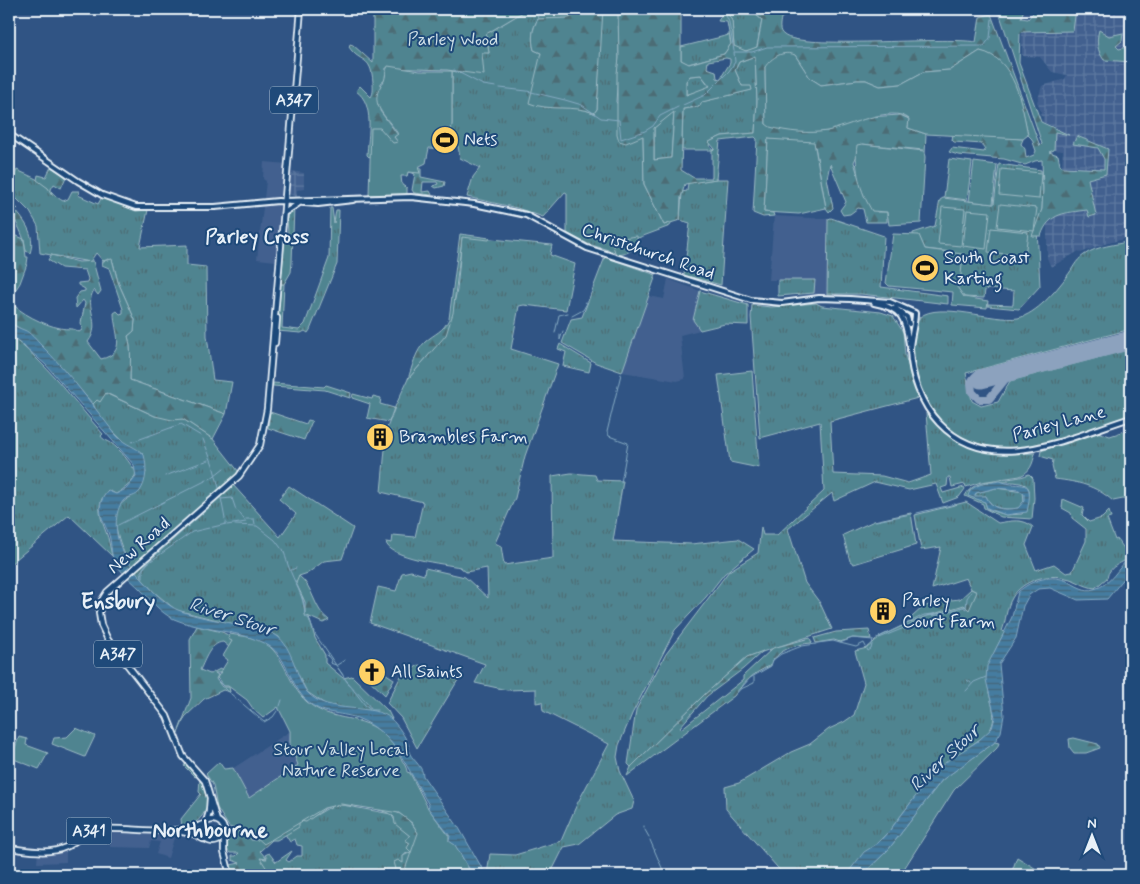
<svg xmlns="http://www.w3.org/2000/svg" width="1140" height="884" font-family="Mynerve,sans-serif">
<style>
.built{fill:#42618f}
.industrial{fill:url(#industrial-grid)}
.grass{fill:url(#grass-tufts);stroke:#9cbac4;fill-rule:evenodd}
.forest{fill:url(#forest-firs);stroke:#9cbac4;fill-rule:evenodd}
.cemetery{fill:url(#cemetery-stones);stroke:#9cbac4}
.park{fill:#508490;stroke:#9cbac4}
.water{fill:url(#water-rules);stroke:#86abc3;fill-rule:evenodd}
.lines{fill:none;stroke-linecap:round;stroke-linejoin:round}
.stream{stroke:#86abc3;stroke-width:1}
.taxiway{stroke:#8ca2be;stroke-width:8}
.runway{stroke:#8ca2be;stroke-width:19}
.secondary-casing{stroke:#e8f1f8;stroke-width:8}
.primary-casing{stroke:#e8f1f8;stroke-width:8}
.secondary{stroke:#1f4a7a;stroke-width:4}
.primary{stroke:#1f4a7a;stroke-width:4.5}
.labels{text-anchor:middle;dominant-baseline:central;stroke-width:4;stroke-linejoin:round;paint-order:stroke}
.shield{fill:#1f4a7a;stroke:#acbfd2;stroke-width:1}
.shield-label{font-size:16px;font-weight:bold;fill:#e8f1f8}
.park-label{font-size:18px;fill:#d1e1e8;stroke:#1f4a7a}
.poi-label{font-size:18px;fill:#e8f1f8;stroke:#1f4a7a;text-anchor:start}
.street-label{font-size:18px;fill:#e8f1f8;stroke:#1f4a7a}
.water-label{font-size:19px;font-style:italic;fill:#cfdfeb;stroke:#1f4a7a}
.quarter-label{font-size:20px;font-weight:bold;fill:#e8f1f8;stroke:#1f4a7a}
.district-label{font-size:22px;font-weight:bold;fill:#e8f1f8;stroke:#1f4a7a}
</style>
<defs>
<pattern id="industrial-grid" width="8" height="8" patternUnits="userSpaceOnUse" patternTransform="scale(1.25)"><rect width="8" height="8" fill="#42618f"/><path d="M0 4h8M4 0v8" fill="none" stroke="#5d78a0"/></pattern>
<pattern id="grass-tufts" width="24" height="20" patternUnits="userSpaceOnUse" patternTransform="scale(1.25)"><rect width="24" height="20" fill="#508490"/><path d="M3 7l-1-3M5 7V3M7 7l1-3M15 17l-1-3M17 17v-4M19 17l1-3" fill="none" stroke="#4c6c74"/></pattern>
<pattern id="forest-firs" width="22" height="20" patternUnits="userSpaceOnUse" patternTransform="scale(1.25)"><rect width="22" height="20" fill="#508490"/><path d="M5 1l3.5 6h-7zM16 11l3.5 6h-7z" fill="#4c6c74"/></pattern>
<pattern id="cemetery-stones" width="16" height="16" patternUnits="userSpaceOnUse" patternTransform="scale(1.25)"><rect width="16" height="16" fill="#508490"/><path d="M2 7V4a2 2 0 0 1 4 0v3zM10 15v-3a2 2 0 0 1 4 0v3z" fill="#4c6c74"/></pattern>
<pattern id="water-rules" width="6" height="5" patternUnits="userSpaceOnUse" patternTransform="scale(1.25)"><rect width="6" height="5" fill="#447ca0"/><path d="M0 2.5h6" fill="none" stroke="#456579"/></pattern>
</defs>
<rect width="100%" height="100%" fill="#305484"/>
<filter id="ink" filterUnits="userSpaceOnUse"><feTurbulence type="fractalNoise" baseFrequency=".02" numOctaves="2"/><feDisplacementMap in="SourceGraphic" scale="10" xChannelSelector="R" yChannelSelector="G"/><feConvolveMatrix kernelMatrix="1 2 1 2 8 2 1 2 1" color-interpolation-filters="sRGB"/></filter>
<g filter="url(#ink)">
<path class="built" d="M 264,162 L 287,164 L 276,261 L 257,259 L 266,181 L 263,179 Z
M 774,216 L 828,219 L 827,294 L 814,296 L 814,280 L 769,280 Z
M 668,279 L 700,291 L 693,320 L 700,330 L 680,335 L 685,379 L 677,381 L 622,372 L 649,296 L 664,299 Z
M 289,732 L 298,765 L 249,798 L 232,769 Z
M 110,829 L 176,831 L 168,858 L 156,854 L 160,842 L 151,841 L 149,848 L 110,847 Z
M 66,847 L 66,862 L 37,863 L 38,851 Z"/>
<path class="industrial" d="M 1076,9 L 1131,9 L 1131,237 L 1101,245 L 1081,253 L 1079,251 L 1051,267 L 1047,258 L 1047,224 L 1058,214 L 1088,210 L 1088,179 L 1104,175 L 1103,169 L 1062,167 L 1063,151 L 1054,150 L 1055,127 L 1042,122 L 1043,117 L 1040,115 L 1041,112 L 1037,102 L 1042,86 L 1065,79 L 1067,75 L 1052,72 L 1040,57 L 1022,56 L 1022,32 L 1073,31 Z
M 291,171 L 304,173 L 304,189 L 297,190 L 297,197 L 289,194 Z"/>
<path class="grass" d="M 528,9 L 534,9 L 538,18 L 544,9 L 586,9 L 569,18 L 538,19 C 532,28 531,39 534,50 L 541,53 L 544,107 L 577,107 L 594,113 L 597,109 L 602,9 L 618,9 L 619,58 L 616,102 L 643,136 L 644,184 L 664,225 L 673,221 L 670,226 L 638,238 L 623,249 L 615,252 L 588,244 L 567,233 L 567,193 L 565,192 L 543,217 L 517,208 L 467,197 L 473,177 L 480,168 L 460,158 L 458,146 L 449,146 L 452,124 L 452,71 L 462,73 L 482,52 L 489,53 L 486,34 Z
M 744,9 L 754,9 L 755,14 L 762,20 L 757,47 C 750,51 740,53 734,46 L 732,21 L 728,14 L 731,10 Z
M 729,35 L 731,44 L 724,54 L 688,64 L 681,60 L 681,47 Z
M 755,56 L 757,101 L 755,133 L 722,136 L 711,141 L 710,147 L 714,150 L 682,150 L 683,109 L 699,107 L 701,102 L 751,90 L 742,86 L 735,70 L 739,62 Z
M 701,75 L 710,87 L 686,95 L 686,81 L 690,76 Z
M 674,111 L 671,158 L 654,160 L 654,128 Z
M 999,164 L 1041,170 L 1043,189 L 1042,209 L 1037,228 L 1040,286 L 1019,309 L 988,306 L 988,304 L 1013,305 L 1014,291 L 989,289 L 985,290 L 984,298 L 964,297 L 957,287 L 960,285 L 952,252 L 925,249 L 919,236 L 913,235 L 913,233 L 935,226 L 940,200 L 943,198 L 994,204 Z
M 17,170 C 27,175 40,179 48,188 C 54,194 56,197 63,201 L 68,199 L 72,191 L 79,191 L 78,195 L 98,204 L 102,197 L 136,211 L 148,210 L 140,247 L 187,245 L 187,265 L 206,267 L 207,336 L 213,380 L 232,382 L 226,414 L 130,380 C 130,364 132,351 128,336 L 134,331 L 135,320 L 118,282 L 113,262 L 109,259 L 103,261 L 96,253 L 90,262 L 40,253 L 38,226 L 30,212 L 9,191 L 9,186 Z
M 716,179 L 728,179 L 721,285 L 684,275 L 690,223 L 680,220 L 682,192 L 687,191 L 688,183 Z
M 330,208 L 332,208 L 334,223 L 336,210 L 339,210 L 337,264 L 310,330 L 308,333 L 305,331 L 301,333 L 277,331 L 281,284 L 284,284 L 282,328 L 299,330 L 305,324 L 329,258 Z
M 831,218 L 884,236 L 881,287 L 948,296 L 948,304 L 861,294 L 827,294 L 828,219 Z
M 462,236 L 552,245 L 550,255 L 575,264 L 566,310 L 524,305 L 519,306 L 511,349 L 558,364 L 525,456 L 515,498 L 495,543 L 501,546 L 504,565 L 553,558 L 552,476 L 571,473 L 595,475 L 597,480 L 623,481 L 613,541 L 691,544 L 738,539 L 754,549 L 724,574 L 706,597 L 675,630 L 632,714 L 619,745 L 617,757 L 620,771 L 634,801 L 632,809 L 615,815 L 579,844 L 564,847 L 550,875 L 487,875 L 490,854 L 515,855 L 561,841 L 577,804 L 609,744 L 543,711 L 542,702 L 536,703 L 536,689 L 507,690 L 475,683 L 485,664 L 370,623 L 378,587 L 396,591 L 402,573 L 411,571 L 424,575 L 425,568 L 465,577 L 488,598 L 487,568 L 466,572 L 460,567 C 445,564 388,558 386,542 L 392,543 L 393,535 L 415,537 L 423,502 L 381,492 L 387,428 L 395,407 L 408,379 L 427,357 L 449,325 L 457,290 Z
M 1131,241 L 1131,329 L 966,373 L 972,401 L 981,406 L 998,402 L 1010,381 L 1131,349 L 1131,415 C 1075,433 1001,472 948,427 C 934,415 924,401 919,383 C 914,364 909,334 920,317 C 939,301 994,322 1018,318 C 1036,314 1056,291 1067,276 C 1073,269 1075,261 1084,255 C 1096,246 1116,245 1131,241 Z
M 605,257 L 656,275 L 622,372 L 596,363 L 562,343 L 571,319 L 582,317 Z
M 778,280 L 815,280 L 814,293 L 778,296 Z
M 700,291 L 748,305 L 748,325 L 725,324 L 700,330 L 693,320 Z
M 816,303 L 822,306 L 881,312 L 893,316 L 903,332 L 905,355 L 918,398 L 830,421 L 833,474 L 882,476 L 908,483 L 931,475 L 926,413 C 955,452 990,455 1035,453 C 1033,464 1030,472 1020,476 L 981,482 L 966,487 L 965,484 L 952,487 L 950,477 L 948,477 L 947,486 L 941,488 L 943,493 L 964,487 L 965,489 L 959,497 L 943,503 L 936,484 L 909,490 L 875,482 L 834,501 L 832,493 L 788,529 L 805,583 L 820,603 L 832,629 L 747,657 L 703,696 L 631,767 L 628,764 L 636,710 L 666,654 L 729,571 L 758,553 L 761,527 L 763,535 L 777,535 L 824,491 L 820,422 L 760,438 L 751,317 L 752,305 L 771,307 Z
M 9,335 C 46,362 73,400 103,434 L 101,436 C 104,441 107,440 111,443 C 121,450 129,462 136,472 C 134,483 125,488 116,494 L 108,490 C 95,504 100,516 106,532 C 109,539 110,548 112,556 L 69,515 L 9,565 Z
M 752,371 L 759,468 L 730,462 L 718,375 Z
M 105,393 L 155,416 L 183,419 L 213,439 L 239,472 L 133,568 C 123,556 110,521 118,508 C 123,500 133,496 140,491 L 146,472 C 140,464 135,453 128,446 C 115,433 100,420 93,404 L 97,399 L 99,401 Z
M 1131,429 L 1131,501 L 1123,499 L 1113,501 C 1095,485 1078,482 1055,479 L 1052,466 L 1053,460 L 1040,456 L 1041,451 L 1097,432 L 1110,436 Z
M 1029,474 L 1033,478 L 1034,498 L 1032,519 L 1001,517 L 984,508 L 983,504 L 965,496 C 975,475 1011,483 1029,474 ZM 999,481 C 1006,483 1013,481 1020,483 C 1037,486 1027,505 1022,514 L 1006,515 L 987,509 L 985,502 L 973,497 L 969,491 L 984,484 Z
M 233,485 L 280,537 L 296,514 L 279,499 L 289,486 L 353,528 L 342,559 L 324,561 L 308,573 L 299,576 C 300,590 304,601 305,614 L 309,617 L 315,638 L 325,655 L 325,663 L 343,678 L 352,676 L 388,711 L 392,719 L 370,710 L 357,711 L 325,704 L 307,692 L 279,637 L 256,625 L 238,625 L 176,610 L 154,592 L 135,571 Z
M 996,488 L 1023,492 L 1024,501 L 1019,508 C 1005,510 992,510 986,496 L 974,497 L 976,493 Z
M 1063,499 L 1084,508 L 1082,515 L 1089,522 L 1102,518 L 1109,511 L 1111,518 L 1107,519 L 1115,540 L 1117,539 L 1129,555 L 1131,554 L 1131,557 C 1123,563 1109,565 1107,578 L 1095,588 C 1084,587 1077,580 1066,578 C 1048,573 1022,580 1012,598 C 1006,608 1006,621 1002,631 L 1005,632 C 995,649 987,665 988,685 C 989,703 1001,717 987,734 L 935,771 L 890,830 L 846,875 L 784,875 L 726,809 L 725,787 L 739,783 L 791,752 L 810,744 L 829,729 L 844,722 L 854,715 L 864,683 L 855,651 L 867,648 L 881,636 L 926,615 L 936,614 L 977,592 L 971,589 L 966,578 L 932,589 L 941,547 L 921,550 L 915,515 L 966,502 L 998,523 C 1011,521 1023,518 1033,527 L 1026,545 L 1036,570 L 1054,564 L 1066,573 L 1072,572 L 1086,541 L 1086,529 L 1072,518 L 1071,513 L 1062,508 Z
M 911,513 L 916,545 L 854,564 L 850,561 L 843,535 L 874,521 Z
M 419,665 L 458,680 L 417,748 L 401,718 L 387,703 L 401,676 Z
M 186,763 C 190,768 197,772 200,777 C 216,797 206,824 182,828 L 181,819 L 201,794 L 199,792 L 200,778 L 198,775 L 195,777 L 184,766 Z
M 337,804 L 391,814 L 397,824 L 411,837 L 409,842 L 411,852 L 405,854 L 403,863 L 395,862 L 396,870 L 390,875 L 355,875 L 339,871 L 334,875 L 266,875 L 268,871 L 262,864 L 260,857 L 265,859 L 267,858 L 265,855 L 269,853 L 276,862 L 292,851 L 286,860 L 289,862 L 297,856 L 302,856 L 302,846 L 297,845 L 295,839 L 290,842 L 285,834 L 297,827 L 299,821 C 315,819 323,809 337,804 Z"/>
<path class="forest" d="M 373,9 L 528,9 L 486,34 L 489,53 L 482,53 L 484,75 L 447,70 L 386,68 L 385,80 L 381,83 L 380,111 L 398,135 L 394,137 L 421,168 L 421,177 L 445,182 L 444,186 L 436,188 L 433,186 L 438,184 L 437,182 L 423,182 L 422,192 L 430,191 L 432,195 L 414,193 L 412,190 L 415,174 L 408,172 L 407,176 L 372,155 L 369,157 L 367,155 C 368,136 375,104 356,91 L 360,86 L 371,97 C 374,92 373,88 373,82 C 371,54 360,64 349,47 L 350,44 L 353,45 L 373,63 Z
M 586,9 L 603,9 L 597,109 L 594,113 C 572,104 550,112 529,103 L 541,53 L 534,50 C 531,39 532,29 538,19 L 569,18 Z
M 618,9 L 681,9 L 681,60 L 689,64 L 724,54 L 731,44 L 727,22 L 718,21 L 724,11 L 721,9 L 744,9 L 731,10 L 728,14 L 732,21 L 734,46 L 746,51 L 757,47 L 762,20 L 755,14 L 754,9 L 826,9 C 811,15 791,12 781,18 C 780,24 778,31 784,35 C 801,50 943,36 976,42 L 980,17 L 991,14 L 1040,146 L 1042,144 L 998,9 L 1024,9 L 1021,18 L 1028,19 L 1036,9 L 1076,9 L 1073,31 L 1022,32 L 1020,34 L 1019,63 L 1041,122 L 1069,135 L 1055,132 L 1054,150 L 1049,152 L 1058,155 L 1060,165 L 1063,167 L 1104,169 L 1104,159 L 1098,148 L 1073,144 L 1077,136 L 1108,149 L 1106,174 L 1088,179 L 1096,215 L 1089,217 L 1087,210 C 1066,213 1049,212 1041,236 L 1032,236 L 1042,209 L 1043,189 L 1042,160 L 1035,161 L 1025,165 L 1004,159 L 958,155 L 949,152 L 952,148 L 984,152 L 985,150 L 982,144 L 954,142 L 952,140 L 953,134 L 1023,139 L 1021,144 L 1025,149 L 1026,158 L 1034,155 L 1036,151 L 1032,139 L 1028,135 C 1021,104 1015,60 980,51 L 950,70 L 923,72 L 901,84 L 880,86 L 866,80 L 857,80 L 821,85 L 810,78 L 795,55 L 765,67 L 766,124 L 803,132 L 827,131 L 868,117 L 900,115 L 909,119 L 908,128 L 926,134 L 925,154 L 923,150 L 862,144 L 854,162 L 865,198 L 877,212 L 887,212 L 887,222 L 866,222 L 863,209 L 858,208 L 850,214 L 843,215 L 840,210 L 846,202 L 830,164 L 827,178 L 833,208 L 829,212 L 826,208 L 815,146 L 768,139 L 764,212 L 773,213 L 774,216 L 763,217 L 753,213 L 757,139 L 755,137 L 720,141 L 716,179 L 685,184 L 681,197 L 680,220 L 664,225 L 644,184 L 643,136 L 626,143 L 619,141 L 617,134 L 617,73 L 619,58 ZM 755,56 L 757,101 L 755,133 L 722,136 L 709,142 L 715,149 L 712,150 L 712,178 L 694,178 L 681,170 L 683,109 L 700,106 L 702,102 L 752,90 L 751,86 L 742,86 L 735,70 L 739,62 ZM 726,58 L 730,59 L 730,63 L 720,79 L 717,78 L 716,71 L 707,68 L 708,61 ZM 701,75 L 710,86 L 686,95 L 686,81 L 690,76 ZM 674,112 L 671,158 L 654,160 L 654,128 Z
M 1099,30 L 1109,36 L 1123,33 L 1122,41 L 1116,46 L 1119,49 L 1131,46 L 1131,62 L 1104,60 C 1097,51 1096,41 1099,30 Z
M 51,167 L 66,177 L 61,188 L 54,184 L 51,189 L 52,195 L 48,188 L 37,180 L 38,175 L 46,177 Z
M 9,200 L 18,209 L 10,204 C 21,217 37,233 30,253 L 26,251 C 24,228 9,218 9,200 Z
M 294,207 L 292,262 L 291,272 L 284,284 L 281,284 L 285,235 L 288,233 L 287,217 Z
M 460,234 L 490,238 L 489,240 L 462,237 L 453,313 L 446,335 L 408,379 C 412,367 416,350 425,342 C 435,333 443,332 449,319 Z
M 17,236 L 24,239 L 26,257 L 28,257 L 27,264 L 20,283 L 9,300 L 9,237 Z
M 637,236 C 639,248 627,255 616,255 L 612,243 L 615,239 Z
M 51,255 L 79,262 L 93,261 L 101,291 L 98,295 L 94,290 C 83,307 103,323 88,342 L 101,359 C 128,353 114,332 114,313 L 117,311 L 120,314 L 123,313 L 123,309 L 109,268 L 102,265 L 103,261 L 112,259 L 118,282 L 135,320 L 134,331 L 128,336 C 132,351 130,365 130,380 L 226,414 L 213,439 L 183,419 L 172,420 L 155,416 L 106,393 L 100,402 L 97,400 L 93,404 L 32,336 L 11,323 L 9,321 L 9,300 C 19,313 44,325 60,328 C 68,330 73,327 79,332 L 82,330 L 81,323 L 85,303 L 83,300 L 76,308 L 75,298 L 80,292 L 85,291 L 85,289 L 78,285 L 78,283 L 87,282 L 88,279 L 85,270 L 61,268 L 48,260 Z
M 560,344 L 591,363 L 589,372 L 563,366 L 566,352 L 558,349 Z
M 273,383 L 324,387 L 326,385 L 351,393 L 350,398 L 325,390 L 273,386 Z
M 353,394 L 372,399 L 373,396 L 381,398 L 380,404 L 394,408 L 389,422 L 367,418 L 370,404 L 352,398 Z
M 270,412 L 306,424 L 308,420 L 312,421 L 304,440 L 268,428 Z
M 299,576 C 314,587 313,609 329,620 L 323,623 L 305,615 L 305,602 L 296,583 Z
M 971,589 L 977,592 L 969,610 L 964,605 C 946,611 928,614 911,623 L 912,617 L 923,607 L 942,601 L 960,599 Z
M 197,626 L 222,632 L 234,638 L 229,647 L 223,642 C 210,643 205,660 200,670 L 210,674 L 222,668 L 220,673 L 215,673 L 218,675 L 216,679 L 222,687 L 229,687 L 230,692 L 223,690 L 204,699 L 185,717 L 178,733 L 191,698 L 190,639 Z
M 869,630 L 871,639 L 853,638 L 840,642 L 834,640 L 816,643 L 814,638 L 836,632 Z
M 810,638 L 812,643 C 796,644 776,650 770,666 C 754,672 743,683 734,696 L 627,776 L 631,767 L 703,696 L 747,657 L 763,651 L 743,669 L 707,696 L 680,727 L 681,729 L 743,680 L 743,676 L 773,648 Z
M 1074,738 L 1098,744 L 1100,748 L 1086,753 L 1074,753 L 1070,748 L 1069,739 Z
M 343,803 C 360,806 385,805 400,814 C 420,825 429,856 439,875 L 390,875 L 396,869 L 394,862 L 398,860 L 403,863 L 403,856 L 411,852 L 407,848 L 410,843 L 405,840 L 410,836 L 395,824 L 394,817 C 386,808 343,803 331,806 L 330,809 L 327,807 L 306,822 L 299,821 L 299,827 L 277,840 L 272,840 L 260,851 L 267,859 L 260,858 L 271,875 L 266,873 L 266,875 L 234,875 L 230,865 L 240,863 L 232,860 L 232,856 L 236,856 L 239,853 L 230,853 L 225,847 L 229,831 L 240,831 L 249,835 L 251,840 L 258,840 L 256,837 L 325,806 Z
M 1017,857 L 1046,875 L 1013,875 L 1011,874 Z"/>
<path class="cemetery" d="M 371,664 L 394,679 L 385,695 L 363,674 Z"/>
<path class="park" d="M 980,51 C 1015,58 1022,105 1028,135 L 1023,139 L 926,134 L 908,128 L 909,119 C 892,104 847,127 827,131 C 809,134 788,132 770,127 L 766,124 L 765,67 C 772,57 783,50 795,55 L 810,78 L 821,85 L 857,80 L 866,80 L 880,86 L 901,84 L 923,72 L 950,70 Z
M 388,66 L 420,71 L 452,71 L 452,124 L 449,146 L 448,149 L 429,148 L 426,163 L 418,167 L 420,173 L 408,172 L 407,176 L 401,176 L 402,185 L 407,188 L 407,194 L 369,195 L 371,128 L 380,128 L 393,143 L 398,142 L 394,137 L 398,134 C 386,115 366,104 384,81 C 386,77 385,70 388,66 Z
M 768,139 L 814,142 L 826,208 L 799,214 L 764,212 Z
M 862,144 L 924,151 L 925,157 L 921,223 L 889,225 L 887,212 L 872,211 C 860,191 854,169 857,145 Z
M 949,159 L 972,162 L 967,200 L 944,197 Z
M 974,162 L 997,165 L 993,204 L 969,201 Z
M 1001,169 L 1041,173 L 1039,199 L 999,195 Z
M 1000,204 L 1037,208 L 1034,231 L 997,227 Z
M 942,207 L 965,209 L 961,246 L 938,244 Z
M 967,210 L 990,212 L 986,249 L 963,246 Z
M 991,228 L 1028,232 L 1025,256 L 988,252 Z
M 893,234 L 919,235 L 925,249 L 963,254 L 960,285 L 957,287 L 964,297 L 988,301 L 987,308 L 952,305 L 953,292 L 889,286 L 886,283 Z
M 230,634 C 239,636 248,636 256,639 C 285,648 286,684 307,702 C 340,729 373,706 399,755 C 402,761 407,767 407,772 L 410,773 L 428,808 L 449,836 L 449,841 L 452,842 L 456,846 L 472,875 L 403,875 L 418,833 L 412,823 L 399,813 L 341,804 L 324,808 L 264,844 L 253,834 L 229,827 L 217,808 L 213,785 L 206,774 L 219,762 L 224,769 L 233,768 L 249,798 L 298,765 L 290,744 L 290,731 L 278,707 L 263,718 L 254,710 L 247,700 L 228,686 L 224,686 L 217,678 L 228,660 L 223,656 L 232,641 L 228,639 Z
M 76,728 L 95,736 L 85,757 L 52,744 L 54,738 L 67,737 Z
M 19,737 L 27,739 L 26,745 L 48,753 L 39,769 L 11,758 Z
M 995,742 L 999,743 L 997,748 L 954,790 L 900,875 L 862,875 L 888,850 L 942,780 Z"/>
<path class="water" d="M 9,321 C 13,326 19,328 24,330 C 30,332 37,341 41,345 C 69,372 92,405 116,435 C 126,446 136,446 144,455 C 147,466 147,481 140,491 C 136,497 129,496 124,500 C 113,511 115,537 122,550 C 130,567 160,603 178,610 C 196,617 217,620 236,624 C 251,628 262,626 277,636 C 292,646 297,679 307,692 C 328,716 375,702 391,719 C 397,724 407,739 409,746 C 410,752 408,749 410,754 C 414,761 423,767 423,776 L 459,828 L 486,875 L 473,875 L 455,845 L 449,841 L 450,836 L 428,808 L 429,805 C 408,772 397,733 357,718 C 339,712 322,715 307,701 C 291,687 286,655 269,646 C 240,629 205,632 174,619 C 160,613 150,599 140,589 C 131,580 120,572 114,561 C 110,552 112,541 108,532 C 101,517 95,505 108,491 L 116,494 L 126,489 L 136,477 L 134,465 L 46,365 L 9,333 Z
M 1000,481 C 1022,490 1035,474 1027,512 L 1006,515 L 987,508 L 985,502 L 968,496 C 971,483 990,483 1000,481 ZM 996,488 L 1019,490 L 1024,494 L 1024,501 L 1018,508 C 1005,510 992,511 986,496 L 974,496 L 976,493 Z
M 1131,557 L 1131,570 L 1107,599 L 1078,600 L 1050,588 L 1038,589 L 1029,595 L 1023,606 L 1016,638 L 999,664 L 1004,715 L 1001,732 L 994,743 L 942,780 L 888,850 L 862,875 L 846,875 L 864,852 L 878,843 L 890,830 L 935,771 L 951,758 L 978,741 L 992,728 L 995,717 L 986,680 L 987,666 L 1012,617 L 1018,592 C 1031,580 1052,573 1069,582 C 1077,586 1085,592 1094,589 C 1112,585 1117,567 1131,557 Z"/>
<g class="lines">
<path class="stream" d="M 723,9 L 729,22 L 734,51
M 998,14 L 1008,9
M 454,70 L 483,85 L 496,87
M 500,88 L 527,91 L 565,100 L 582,105 L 601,118 L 619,120 L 621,139 L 645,131 L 653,126 L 660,116 L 678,107
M 683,105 L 705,95 L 729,71 L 735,62 L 734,52 L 752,52 L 767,47 L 984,46 L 990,38 L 992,19
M 572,316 L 583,310 L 587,303 L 585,302
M 555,333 L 559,315 L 568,313
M 560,335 L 560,340 L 563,331
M 621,374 L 607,432 L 609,436 L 628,443 L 621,483
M 203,439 L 213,465 L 219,488
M 132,442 L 181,424 L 201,436
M 203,462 L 209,460
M 165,476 L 200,463
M 210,479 L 224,468
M 221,498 L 225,519
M 221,499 L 232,498 L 236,510
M 917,513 L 955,504
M 246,519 L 254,519 L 255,524
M 876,521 L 911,514
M 118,525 L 207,480
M 227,525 L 246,522 L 238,511
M 235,525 L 257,526 L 275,540 L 281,548
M 283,549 C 285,554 286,559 288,565 C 294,583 304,595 305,614
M 291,570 L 296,568
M 142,578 L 141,571 L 147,563 L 221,497
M 143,578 L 143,569 L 148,563 L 192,532 L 226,524 L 226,522
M 305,616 L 309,619 L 314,632
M 315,634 L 346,680 L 373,710 L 377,710
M 877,638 L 924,615 L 942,613 L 966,606
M 877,639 L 904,628 L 926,616 L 938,615 L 963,607 L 966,609 L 967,598 L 971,592
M 817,643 L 833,641 L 840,643 L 852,638 L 873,640 L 871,649 L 868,651 L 864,643 L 856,647 L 840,643
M 327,655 L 331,660 L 330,663 L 336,665
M 337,665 L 345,660
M 338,668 L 343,675
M 345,679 L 365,705 L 373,710
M 217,680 L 230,693
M 967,680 L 971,683
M 741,689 L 754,683 L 754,677
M 966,691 L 974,682 L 986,677
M 231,694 L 264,722 L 273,717 L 279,708
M 736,694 L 750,678 L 771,666 L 773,660 L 781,654 L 802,646 L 816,644
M 280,706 L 282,700
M 644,826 L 644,827
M 645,830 L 649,837
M 650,840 L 665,875"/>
<path class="taxiway" d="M 1007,373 C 994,373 977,367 971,383 L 972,392 L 979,399 L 989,399 L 1011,372"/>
<path class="runway" d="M 981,379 L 1131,340"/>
<g class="secondary-casing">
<path id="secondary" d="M 9,134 L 78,181 L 102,195 L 136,207 L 215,207 L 278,201 L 318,204 L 353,200
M 285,201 L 411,197 L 474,204 L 526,215 L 587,248 L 751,300 L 782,303 L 819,298 L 850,299 L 890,302 L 915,313 C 915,325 910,338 910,350 C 911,376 921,404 939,423 C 992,479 1071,436 1131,418
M 284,213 L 298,204
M 874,303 C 902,308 905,318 909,344
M 895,308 L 907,317 L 909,324"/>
</g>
<g class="primary-casing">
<path id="primary" d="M 275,343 L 277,318
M202 831a11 11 0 1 1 22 0a11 11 0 1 1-22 0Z
M 217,821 L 205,781 L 183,756 L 167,716 L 108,640 L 101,625 L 99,613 L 102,600 L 107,592 L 239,476 L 260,445 L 267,409 L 301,9
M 206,822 L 209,812 L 210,798
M 182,832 L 194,834 L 203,839
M 224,835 L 224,852 L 230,875
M 9,848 C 27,850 49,855 66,847 C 79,840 85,830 100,829 C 135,827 171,837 204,824"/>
</g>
<use href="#secondary" class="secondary"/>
<use href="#primary" class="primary"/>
</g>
</g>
<defs>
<g id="stadium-disc" transform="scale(1.4375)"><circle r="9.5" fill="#ffd166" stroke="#1f4a7a"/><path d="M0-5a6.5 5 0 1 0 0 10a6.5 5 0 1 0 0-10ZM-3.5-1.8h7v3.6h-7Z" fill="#111"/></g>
<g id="building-disc" transform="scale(1.4375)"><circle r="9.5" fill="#ffd166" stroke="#1f4a7a"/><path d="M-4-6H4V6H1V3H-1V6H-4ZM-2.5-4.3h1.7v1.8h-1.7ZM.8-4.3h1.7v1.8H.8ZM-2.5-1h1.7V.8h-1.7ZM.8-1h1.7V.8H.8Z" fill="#111"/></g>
<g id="church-disc" transform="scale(1.4375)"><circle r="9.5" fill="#ffd166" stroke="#1f4a7a"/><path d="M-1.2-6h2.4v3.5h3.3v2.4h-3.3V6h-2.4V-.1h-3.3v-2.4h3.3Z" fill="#111"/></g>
</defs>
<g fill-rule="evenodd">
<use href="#stadium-disc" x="445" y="140"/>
<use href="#stadium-disc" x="925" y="268"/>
<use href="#building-disc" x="380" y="437"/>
<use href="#building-disc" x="883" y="611"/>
<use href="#church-disc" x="372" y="672"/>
</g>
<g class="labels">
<g class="shield">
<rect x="270" y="86.5" width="48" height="27" rx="4"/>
<rect x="94" y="640.5" width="48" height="27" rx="4"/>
<rect x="66.5" y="817.5" width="45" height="27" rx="4"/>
</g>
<g class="shield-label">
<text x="294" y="100">A347</text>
<text x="118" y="654">A347</text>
<text x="89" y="831">A341</text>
</g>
<g class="park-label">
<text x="453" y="40">Parley Wood</text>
<text x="341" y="750">Stour Valley Local<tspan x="341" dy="21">Nature Reserve</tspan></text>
</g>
<g class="poi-label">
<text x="464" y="140">Nets</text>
<text x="944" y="258">South Coast<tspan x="944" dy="21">Karting</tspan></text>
<text x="399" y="437">Brambles Farm</text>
<text x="902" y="601">Parley<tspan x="902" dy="21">Court Farm</tspan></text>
<text x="391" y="672">All Saints</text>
</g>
<g class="street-label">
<text transform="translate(648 252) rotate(19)">Christchurch Road</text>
<text transform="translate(1059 424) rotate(-15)">Parley Lane</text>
<text transform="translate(139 546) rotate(-41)">New Road</text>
</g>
<g class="water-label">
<text transform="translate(232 617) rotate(18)">River Stour</text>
<text transform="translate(945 758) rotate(-43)">River Stour</text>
</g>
<g class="quarter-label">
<text x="257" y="237">Parley Cross</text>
</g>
<g class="district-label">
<text x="118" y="602">Ensbury</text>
<text x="210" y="831">Northbourne</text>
</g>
</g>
<rect width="1140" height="884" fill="none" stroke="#1f4a7a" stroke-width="30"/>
<rect x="15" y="15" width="1110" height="854" fill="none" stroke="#e8f1f8" stroke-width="2" filter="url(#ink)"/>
<g transform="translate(1092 836)" stroke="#1f4a7a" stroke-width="4" paint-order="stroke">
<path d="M0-4L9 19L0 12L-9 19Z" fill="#e8f1f8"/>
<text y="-8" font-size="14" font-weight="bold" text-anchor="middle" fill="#e8f1f8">N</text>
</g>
</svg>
